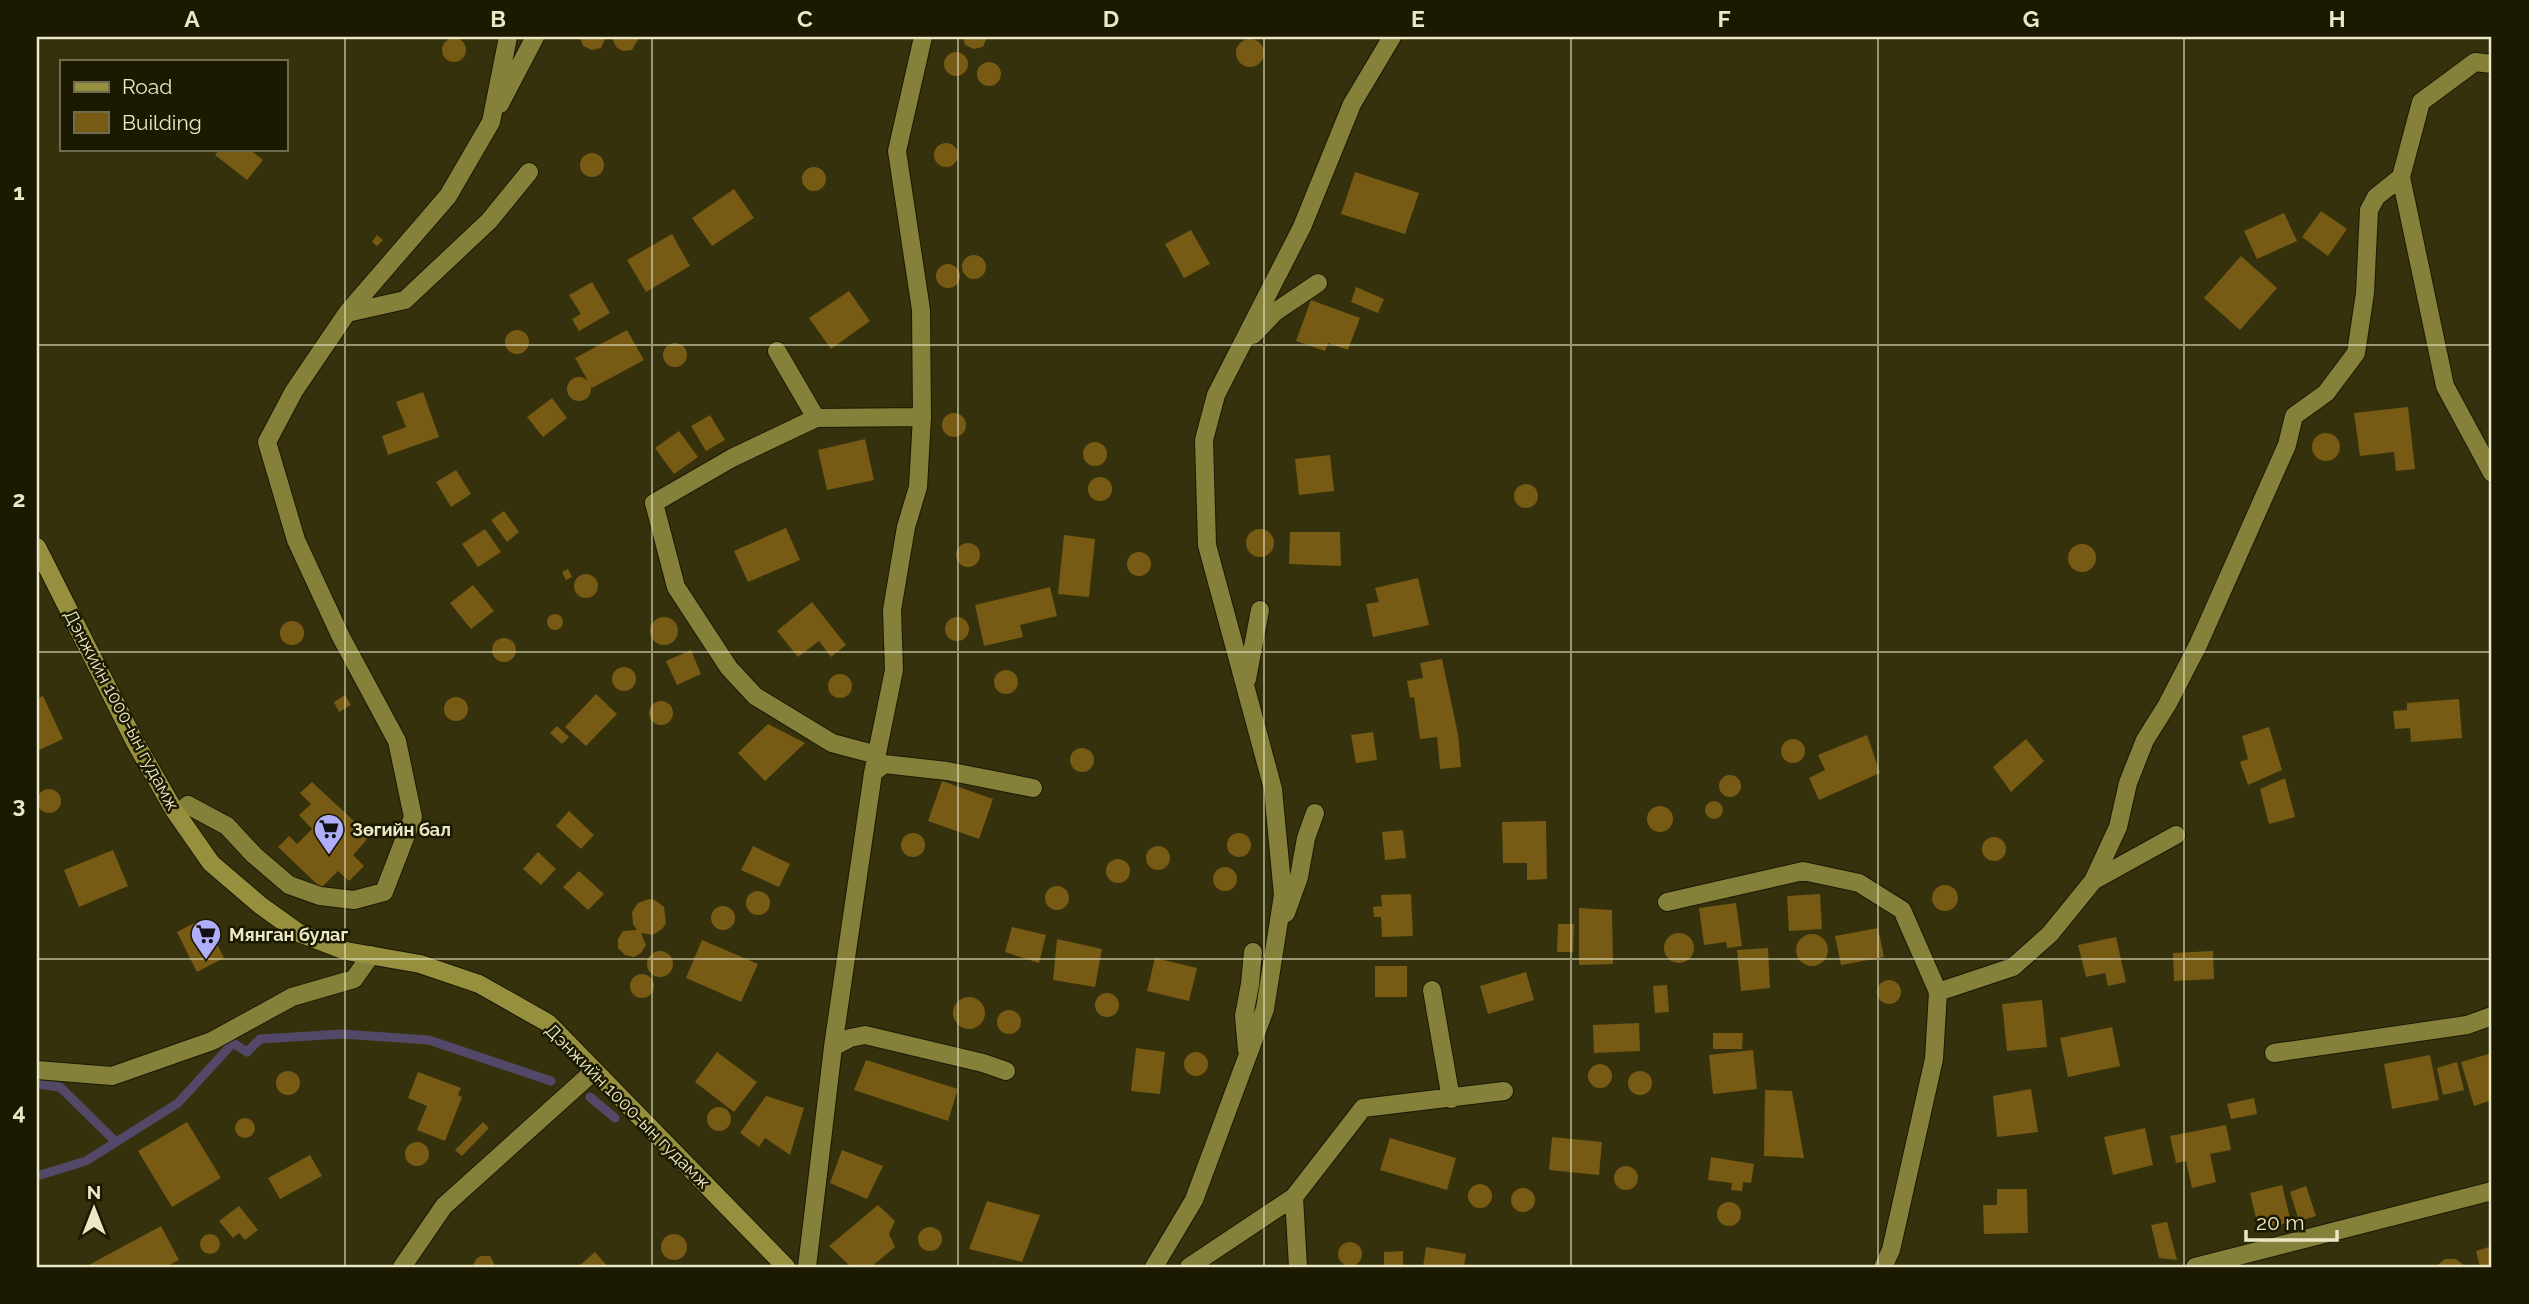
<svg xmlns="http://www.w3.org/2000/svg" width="2529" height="1304" font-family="Raleway,sans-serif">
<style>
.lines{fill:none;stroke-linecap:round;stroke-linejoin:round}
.stream{stroke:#544868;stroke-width:9}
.building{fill:#775a13}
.minor-casing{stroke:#1b1904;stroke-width:20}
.secondary-casing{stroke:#1b1904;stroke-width:20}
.minor{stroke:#85803a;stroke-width:18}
.secondary{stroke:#96903e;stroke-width:18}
.grid{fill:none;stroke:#eae8c6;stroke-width:2;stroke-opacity:0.55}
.labels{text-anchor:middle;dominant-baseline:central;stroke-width:5;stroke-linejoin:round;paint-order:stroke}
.street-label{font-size:18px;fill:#eae8c6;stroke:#1b1900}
.poi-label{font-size:18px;font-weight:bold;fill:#eae8c6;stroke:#1b1900;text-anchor:start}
.neatline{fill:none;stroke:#eae8c6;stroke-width:2.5}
.grid-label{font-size:23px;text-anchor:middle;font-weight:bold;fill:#eae8c6}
</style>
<rect width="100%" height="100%" fill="#34310c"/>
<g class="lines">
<path class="stream" d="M 37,1084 L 60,1087 L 116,1142
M 590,1097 L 615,1118
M 37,1176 L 86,1161 L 178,1103 L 233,1043 L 247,1052 L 260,1039 L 342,1034 L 429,1040 L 551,1081"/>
</g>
<path class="building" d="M 580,37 L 605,37 L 605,39 L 601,48 L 592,50 L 583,46 Z
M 612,37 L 639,37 L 639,38 L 632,50 L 623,51 L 616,47 Z
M 963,37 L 987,37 L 983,47 L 974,49 L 965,45 Z
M442 50a12 12 0 1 1 24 0a12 12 0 1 1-24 0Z
M1236 53a14 14 0 1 1 28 0a14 14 0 1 1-28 0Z
M944 64a12 12 0 1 1 24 0a12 12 0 1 1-24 0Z
M977 74a12 12 0 1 1 24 0a12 12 0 1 1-24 0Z
M934 155a12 12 0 1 1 24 0a12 12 0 1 1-24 0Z
M 220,149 L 249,149 L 263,160 L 247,180 L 215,155 Z
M580 165a12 12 0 1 1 24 0a12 12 0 1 1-24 0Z
M802 179a12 12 0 1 1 24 0a12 12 0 1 1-24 0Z
M 1355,172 L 1419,193 L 1405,234 L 1341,214 Z
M 734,189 L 754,218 L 712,246 L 692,218 Z
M 2321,211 L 2347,229 L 2328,256 L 2302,237 Z
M 2284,213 L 2297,241 L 2257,259 L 2244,231 Z
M 1191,230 L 1210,264 L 1184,278 L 1165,244 Z
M 672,234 L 690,266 L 646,292 L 627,260 Z
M 377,235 L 383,240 L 377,246 L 372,242 Z
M962 267a12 12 0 1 1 24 0a12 12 0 1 1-24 0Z
M 2241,256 L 2277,288 L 2240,330 L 2204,298 Z
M936 276a12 12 0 1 1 24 0a12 12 0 1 1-24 0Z
M 592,282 L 610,313 L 579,331 L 572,319 L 581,314 L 569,295 Z
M 1356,287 L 1384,299 L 1378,313 L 1351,302 Z
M 849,291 L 870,321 L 831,349 L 809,318 Z
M 1311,300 L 1360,318 L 1348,350 L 1328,343 L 1325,351 L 1296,341 Z
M 627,330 L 644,360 L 592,388 L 575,358 Z
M505 342a12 12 0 1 1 24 0a12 12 0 1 1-24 0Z
M663 355a12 12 0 1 1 24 0a12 12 0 1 1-24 0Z
M567 389a12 12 0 1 1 24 0a12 12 0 1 1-24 0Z
M 423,392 L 439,437 L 388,455 L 382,436 L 406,427 L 396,402 Z
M 552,398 L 567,418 L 543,437 L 527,417 Z
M 2408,407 L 2415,469 L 2396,471 L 2394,452 L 2360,456 L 2354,413 Z
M942 425a12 12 0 1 1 24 0a12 12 0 1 1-24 0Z
M 710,415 L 725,440 L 706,451 L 691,426 Z
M 679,431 L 698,457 L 674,474 L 655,448 Z
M2312 447a14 14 0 1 1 28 0a14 14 0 1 1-28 0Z
M 865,439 L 874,480 L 827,490 L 818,450 Z
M1083 454a12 12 0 1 1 24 0a12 12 0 1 1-24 0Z
M 1330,455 L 1334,491 L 1299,495 L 1295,459 Z
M 456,470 L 471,494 L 451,507 L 436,482 Z
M1088 489a12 12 0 1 1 24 0a12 12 0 1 1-24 0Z
M1514 496a12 12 0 1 1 24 0a12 12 0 1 1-24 0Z
M 504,511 L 519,532 L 507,542 L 491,520 Z
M 786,528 L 800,560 L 748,582 L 734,551 Z
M 485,529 L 501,552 L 478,567 L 462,544 Z
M1246 543a14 14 0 1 1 28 0a14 14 0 1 1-28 0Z
M 1290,532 L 1340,532 L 1341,566 L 1289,564 Z
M 1064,535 L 1095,539 L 1089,597 L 1058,594 Z
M956 555a12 12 0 1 1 24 0a12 12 0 1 1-24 0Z
M2068 558a14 14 0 1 1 28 0a14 14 0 1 1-28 0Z
M1127 564a12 12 0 1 1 24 0a12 12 0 1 1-24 0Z
M 568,569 L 572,577 L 566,580 L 562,572 Z
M574 586a12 12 0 1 1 24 0a12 12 0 1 1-24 0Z
M 1418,578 L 1429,625 L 1373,637 L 1366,604 L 1379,602 L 1375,588 Z
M 473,585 L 494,611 L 471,629 L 450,603 Z
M 1050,587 L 1057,616 L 1020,625 L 1023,637 L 984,646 L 975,605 Z
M 812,602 L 846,645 L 831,657 L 819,641 L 798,657 L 777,631 Z
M547 622a8 8 0 1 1 16 0a8 8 0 1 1-16 0Z
M945 629a12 12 0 1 1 24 0a12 12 0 1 1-24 0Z
M650 631a14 14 0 1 1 28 0a14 14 0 1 1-28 0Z
M280 633a12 12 0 1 1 24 0a12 12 0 1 1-24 0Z
M492 650a12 12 0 1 1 24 0a12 12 0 1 1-24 0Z
M 691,650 L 701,674 L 677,685 L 666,661 Z
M 1442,659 L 1458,734 L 1461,767 L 1440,769 L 1437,737 L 1420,739 L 1414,697 L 1410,698 L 1407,681 L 1423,678 L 1420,663 Z
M612 679a12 12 0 1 1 24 0a12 12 0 1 1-24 0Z
M994 682a12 12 0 1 1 24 0a12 12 0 1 1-24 0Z
M828 686a12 12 0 1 1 24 0a12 12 0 1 1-24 0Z
M 596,694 L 617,714 L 586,746 L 565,727 Z
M 345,695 L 351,705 L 339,712 L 334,702 Z
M 43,696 L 63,739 L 37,751 L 37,698 Z
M444 709a12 12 0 1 1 24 0a12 12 0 1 1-24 0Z
M 2459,699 L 2462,738 L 2411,742 L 2410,728 L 2395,729 L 2393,711 L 2407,710 L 2407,703 Z
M649 713a12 12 0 1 1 24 0a12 12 0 1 1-24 0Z
M 768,724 L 805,743 L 765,781 L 738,753 Z
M 557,726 L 569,737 L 562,744 L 550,733 Z
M 2269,727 L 2282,770 L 2248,785 L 2240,762 L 2248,759 L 2242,736 Z
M 1373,732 L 1377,760 L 1356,763 L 1351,735 Z
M 1867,735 L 1880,773 L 1819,800 L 1809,778 L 1825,770 L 1818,755 Z
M1781 751a12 12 0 1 1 24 0a12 12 0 1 1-24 0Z
M 2026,739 L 2044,761 L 2011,792 L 1993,767 Z
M1070 760a12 12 0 1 1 24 0a12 12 0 1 1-24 0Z
M1719 786a11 11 0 1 1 22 0a11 11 0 1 1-22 0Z
M 2285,778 L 2295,817 L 2269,824 L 2260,789 Z
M 942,781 L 993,799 L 979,839 L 928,821 Z
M 312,782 L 370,836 L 353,855 L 364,866 L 349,881 L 338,871 L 321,888 L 278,847 L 289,836 L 297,844 L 312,829 L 299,815 L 311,804 L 300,793 Z
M37 801a12 12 0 1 1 24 0a12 12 0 1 1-24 0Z
M1705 810a9 9 0 1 1 18 0a9 9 0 1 1-18 0Z
M1647 819a13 13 0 1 1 26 0a13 13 0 1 1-26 0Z
M 569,811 L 594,835 L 581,849 L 556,826 Z
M 1546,821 L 1547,879 L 1527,880 L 1527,863 L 1503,863 L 1502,822 Z
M 1403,830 L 1406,858 L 1385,860 L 1382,832 Z
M1227 845a12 12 0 1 1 24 0a12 12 0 1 1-24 0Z
M901 845a12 12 0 1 1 24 0a12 12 0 1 1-24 0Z
M1982 849a12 12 0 1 1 24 0a12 12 0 1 1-24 0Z
M 753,846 L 790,864 L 779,887 L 741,870 Z
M1146 858a12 12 0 1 1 24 0a12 12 0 1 1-24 0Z
M 113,850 L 128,886 L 79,907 L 64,870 Z
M 538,852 L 556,869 L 541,885 L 523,869 Z
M1106 871a12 12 0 1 1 24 0a12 12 0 1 1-24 0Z
M1213 879a12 12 0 1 1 24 0a12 12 0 1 1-24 0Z
M 579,871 L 604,894 L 588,910 L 563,887 Z
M1932 898a13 13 0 1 1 26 0a13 13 0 1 1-26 0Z
M1045 898a12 12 0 1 1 24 0a12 12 0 1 1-24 0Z
M746 903a12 12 0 1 1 24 0a12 12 0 1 1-24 0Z
M 1411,894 L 1413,936 L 1382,937 L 1381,917 L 1374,917 L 1373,907 L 1382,906 L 1381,895 Z
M 1820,894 L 1822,929 L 1789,931 L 1787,896 Z
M 649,899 L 655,900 L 664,907 L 666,923 L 663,928 L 653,935 L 641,933 L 646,945 L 641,953 L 634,957 L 625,955 L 618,948 L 618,939 L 623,931 L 637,930 L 633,924 L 632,912 L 638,903 Z
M 1736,903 L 1742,946 L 1727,948 L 1726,942 L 1704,945 L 1699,908 Z
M711 918a12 12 0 1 1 24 0a12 12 0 1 1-24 0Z
M 1579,908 L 1612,910 L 1613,964 L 1579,965 Z
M 204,918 L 224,958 L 197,972 L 177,932 Z
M 1558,924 L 1574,924 L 1573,952 L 1557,952 Z
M 1012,927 L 1046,935 L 1039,963 L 1005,952 Z
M 1878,928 L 1884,957 L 1841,965 L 1835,936 Z
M1664 948a15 15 0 1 1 30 0a15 15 0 1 1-30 0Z
M1796 950a16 16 0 1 1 32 0a16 16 0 1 1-32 0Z
M 2116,937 L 2126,982 L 2108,986 L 2105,973 L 2086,977 L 2078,945 Z
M 1057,939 L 1102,949 L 1095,987 L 1053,980 Z
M 702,940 L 758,964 L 741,1002 L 686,978 Z
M 1768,948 L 1770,988 L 1741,991 L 1737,950 Z
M 2213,951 L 2214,979 L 2174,981 L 2173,953 Z
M647 964a13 13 0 1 1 26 0a13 13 0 1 1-26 0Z
M 1155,958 L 1197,968 L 1189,1001 L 1147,991 Z
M 1375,966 L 1407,966 L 1407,997 L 1375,997 Z
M 1526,972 L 1534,1000 L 1488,1014 L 1480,986 Z
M630 986a12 12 0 1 1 24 0a12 12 0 1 1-24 0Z
M1877 992a12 12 0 1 1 24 0a12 12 0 1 1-24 0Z
M 1667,985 L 1669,1012 L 1655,1013 L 1653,986 Z
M1095 1005a12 12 0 1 1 24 0a12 12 0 1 1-24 0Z
M953 1013a16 16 0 1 1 32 0a16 16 0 1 1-32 0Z
M 2042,1000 L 2047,1047 L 2007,1051 L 2002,1004 Z
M997 1022a12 12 0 1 1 24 0a12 12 0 1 1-24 0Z
M 1639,1023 L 1640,1051 L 1594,1053 L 1593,1025 Z
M 2112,1027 L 2120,1066 L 2068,1077 L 2060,1038 Z
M 1713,1033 L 1743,1033 L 1742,1049 L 1713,1049 Z
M 1136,1048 L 1165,1052 L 1160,1094 L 1131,1091 Z
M 1753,1050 L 1757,1089 L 1713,1094 L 1709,1055 Z
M 717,1052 L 757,1082 L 734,1112 L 695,1082 Z
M1184 1064a12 12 0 1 1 24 0a12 12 0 1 1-24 0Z
M 2492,1053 L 2492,1100 L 2474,1106 L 2461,1062 Z
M 2430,1055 L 2439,1100 L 2392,1109 L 2384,1064 Z
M 866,1060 L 958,1089 L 948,1121 L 854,1090 Z
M 2457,1062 L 2464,1090 L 2443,1095 L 2437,1068 Z
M1588 1076a12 12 0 1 1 24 0a12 12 0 1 1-24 0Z
M276 1083a12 12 0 1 1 24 0a12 12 0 1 1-24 0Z
M1628 1083a12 12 0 1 1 24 0a12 12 0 1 1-24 0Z
M 418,1072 L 461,1088 L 458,1095 L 462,1097 L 445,1141 L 417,1130 L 427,1106 L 408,1098 Z
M 2031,1089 L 2038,1132 L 1997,1137 L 1993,1096 Z
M 1765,1090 L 1792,1091 L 1804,1158 L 1764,1156 Z
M 766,1096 L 804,1108 L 790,1155 L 765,1138 L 759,1147 L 740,1133 Z
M 2254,1098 L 2257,1114 L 2231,1119 L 2227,1104 Z
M707 1119a12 12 0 1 1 24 0a12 12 0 1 1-24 0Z
M235 1128a10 10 0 1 1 20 0a10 10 0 1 1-20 0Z
M 187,1122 L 221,1178 L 172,1207 L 138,1151 Z
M 483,1122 L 489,1128 L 462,1156 L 455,1150 Z
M 2226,1125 L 2231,1150 L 2210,1154 L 2216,1182 L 2192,1188 L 2186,1161 L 2176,1163 L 2170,1136 Z
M 2145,1128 L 2153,1165 L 2113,1175 L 2104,1137 Z
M 1552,1137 L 1602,1142 L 1599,1175 L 1549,1170 Z
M 1390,1138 L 1456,1158 L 1447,1190 L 1380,1170 Z
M405 1154a12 12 0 1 1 24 0a12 12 0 1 1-24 0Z
M 842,1150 L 883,1166 L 867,1199 L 830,1183 Z
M 310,1155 L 322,1176 L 280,1199 L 268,1178 Z
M 1711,1157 L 1754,1164 L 1751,1183 L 1743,1182 L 1742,1191 L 1731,1190 L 1732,1183 L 1708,1180 Z
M1614 1178a12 12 0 1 1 24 0a12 12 0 1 1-24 0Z
M1468 1196a12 12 0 1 1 24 0a12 12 0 1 1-24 0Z
M 2282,1185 L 2291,1222 L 2259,1230 L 2250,1193 Z
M 2306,1186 L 2316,1216 L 2299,1221 L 2290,1192 Z
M1511 1200a12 12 0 1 1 24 0a12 12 0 1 1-24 0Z
M 1997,1189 L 2027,1189 L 2028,1233 L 1984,1234 L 1983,1205 L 1997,1205 Z
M 987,1201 L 1040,1215 L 1022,1262 L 969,1249 Z
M1717 1214a12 12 0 1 1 24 0a12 12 0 1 1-24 0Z
M 878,1205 L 895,1221 L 889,1234 L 895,1247 L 871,1267 L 851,1267 L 829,1246 Z
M 239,1206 L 258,1230 L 245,1240 L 239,1233 L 233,1238 L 219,1221 Z
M 2167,1222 L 2177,1260 L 2159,1258 L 2151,1225 Z
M 161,1226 L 179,1260 L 165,1267 L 85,1267 Z
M918 1239a12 12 0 1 1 24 0a12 12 0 1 1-24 0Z
M200 1244a10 10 0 1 1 20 0a10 10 0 1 1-20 0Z
M661 1247a13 13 0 1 1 26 0a13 13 0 1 1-26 0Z
M1338 1254a12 12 0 1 1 24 0a12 12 0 1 1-24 0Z
M 2492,1246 L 2492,1267 L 2480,1267 L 2476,1251 Z
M 1426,1247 L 1466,1254 L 1464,1267 L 1423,1267 Z
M 1403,1251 L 1403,1267 L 1384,1267 L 1384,1252 Z
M 595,1252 L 608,1267 L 578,1267 Z
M 481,1256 L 490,1256 L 496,1267 L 472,1267 L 477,1258 Z
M 2445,1259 L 2456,1259 L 2466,1267 L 2435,1267 Z"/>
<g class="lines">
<g class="minor-casing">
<path id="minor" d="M 2492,64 L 2475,62 L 2421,102 L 2401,177 L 2445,386 L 2492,473
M 500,104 L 535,37
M 347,313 L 405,300 L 489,221 L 529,172
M 1253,335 L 1275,312 L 1318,283
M 777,351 L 816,418
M 1247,679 L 1260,610
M 877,755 L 832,743 L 755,696 L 729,668 L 676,587 L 654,503 L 732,458 L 816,418 L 922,417
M 873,773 L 884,764 L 947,771 L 1033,788
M 177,814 L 188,805 L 227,826 L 254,855 L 289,885 L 320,896 L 354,900 L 384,892 L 413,817 L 397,741 L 341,637 L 296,540 L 267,442 L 294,391 L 347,313 L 448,196 L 491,122 L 508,37
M 2093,881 L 2176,835
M 1667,902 L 1803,871 L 1859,883 L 1902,910 L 1938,992
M 1286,913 L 1299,877 L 1306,838 L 1315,813
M 1432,990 L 1451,1099
M 833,1047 L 850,1038 L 865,1035 L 983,1063 L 1006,1071
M 1247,1050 L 1244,1016 L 1250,984 L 1253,952
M 2274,1053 L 2467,1025 L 2492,1016
M 37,1070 L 112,1076 L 212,1041 L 292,997 L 354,979 L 371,955
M 1294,1197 L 1363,1108 L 1504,1091
M 402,1267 L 444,1206 L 594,1071
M 807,1267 L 833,1047 L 873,773 L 894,670 L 892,610 L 906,527 L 918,487 L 922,417 L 921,310 L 897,151 L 923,37
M 1154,1267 L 1194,1200 L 1265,1009 L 1283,895 L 1273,789 L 1207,545 L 1204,440 L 1216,395 L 1302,227 L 1352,104 L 1392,37
M 1189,1267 L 1294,1197 L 1298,1267
M 1883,1267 L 1891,1250 L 1934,1059 L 1938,992 L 2013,967 L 2050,934 L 2093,881 L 2118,827 L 2128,783 L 2145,740 L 2167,705 L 2198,645 L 2287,445 L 2294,416 L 2326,393 L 2356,353 L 2365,293 L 2369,210 L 2376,197 L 2401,177
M 2195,1267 L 2492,1191"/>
</g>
<g class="secondary-casing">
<path id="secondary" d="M 37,547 L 135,742 L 174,810 L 211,863 L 260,905 L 299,933 L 346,951 L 420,964 L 479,984 L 548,1023 L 786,1267"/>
</g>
<use href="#minor" class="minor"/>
<use href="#secondary" class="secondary"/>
</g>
<path class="grid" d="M 345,37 L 345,1267M 652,37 L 652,1267M 958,37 L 958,1267M 1264,37 L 1264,1267M 1571,37 L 1571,1267M 1878,37 L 1878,1267M 2184,37 L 2184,1267M 37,345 L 2492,345M 37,652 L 2492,652M 37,959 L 2492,959"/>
<defs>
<g id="supermarket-pin" transform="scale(1.575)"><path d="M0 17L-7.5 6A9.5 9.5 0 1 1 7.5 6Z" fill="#b0aefa" stroke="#1b1900"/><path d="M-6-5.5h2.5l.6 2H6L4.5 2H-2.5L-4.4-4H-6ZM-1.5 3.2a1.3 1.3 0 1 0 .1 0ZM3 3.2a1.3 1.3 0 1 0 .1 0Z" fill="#111"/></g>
</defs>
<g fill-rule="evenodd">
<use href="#supermarket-pin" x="329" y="829"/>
<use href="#supermarket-pin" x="206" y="934"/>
</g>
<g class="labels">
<g class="street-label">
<text transform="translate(122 710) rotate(62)">Дэнжийн 1000-ын гудамж</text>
<text transform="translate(628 1106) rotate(45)">Дэнжийн 1000-ын гудамж</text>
</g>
<g class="poi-label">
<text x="352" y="829">Зөгийн бал</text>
<text x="229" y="934">Мянган булаг</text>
</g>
</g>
<rect width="2529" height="1304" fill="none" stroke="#1b1900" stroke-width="77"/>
<rect x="60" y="60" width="228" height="91" fill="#1b1900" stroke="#6e6c4f" stroke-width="2"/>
<rect x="74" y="82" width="35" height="10" fill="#96903e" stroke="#6e6c4f" stroke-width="2"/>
<text x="122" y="94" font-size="21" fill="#eae8c6">Road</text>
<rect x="74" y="112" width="35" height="21" fill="#775a13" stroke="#6e6c4f" stroke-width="2"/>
<text x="122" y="130" font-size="21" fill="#eae8c6">Building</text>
<g transform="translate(94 1209)" stroke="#1b1900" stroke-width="5" paint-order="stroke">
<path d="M0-5L12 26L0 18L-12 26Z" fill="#eae8c6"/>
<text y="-10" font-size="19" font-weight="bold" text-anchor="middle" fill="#eae8c6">N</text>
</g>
<path d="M2246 1230v10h91v-10" fill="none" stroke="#eae8c6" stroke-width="3.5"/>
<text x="2256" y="1230" font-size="21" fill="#eae8c6" stroke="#1b1900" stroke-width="5" paint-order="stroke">20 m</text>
<rect x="38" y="38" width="2452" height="1228" class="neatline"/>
<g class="grid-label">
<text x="192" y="27">A</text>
<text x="498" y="27">B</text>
<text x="805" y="27">C</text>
<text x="1111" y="27">D</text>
<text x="1418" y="27">E</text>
<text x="1724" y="27">F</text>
<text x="2031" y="27">G</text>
<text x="2337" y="27">H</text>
<text x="19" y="200">1</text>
<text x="19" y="507">2</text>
<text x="19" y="813">3</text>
<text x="19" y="1120">4</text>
</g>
</svg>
